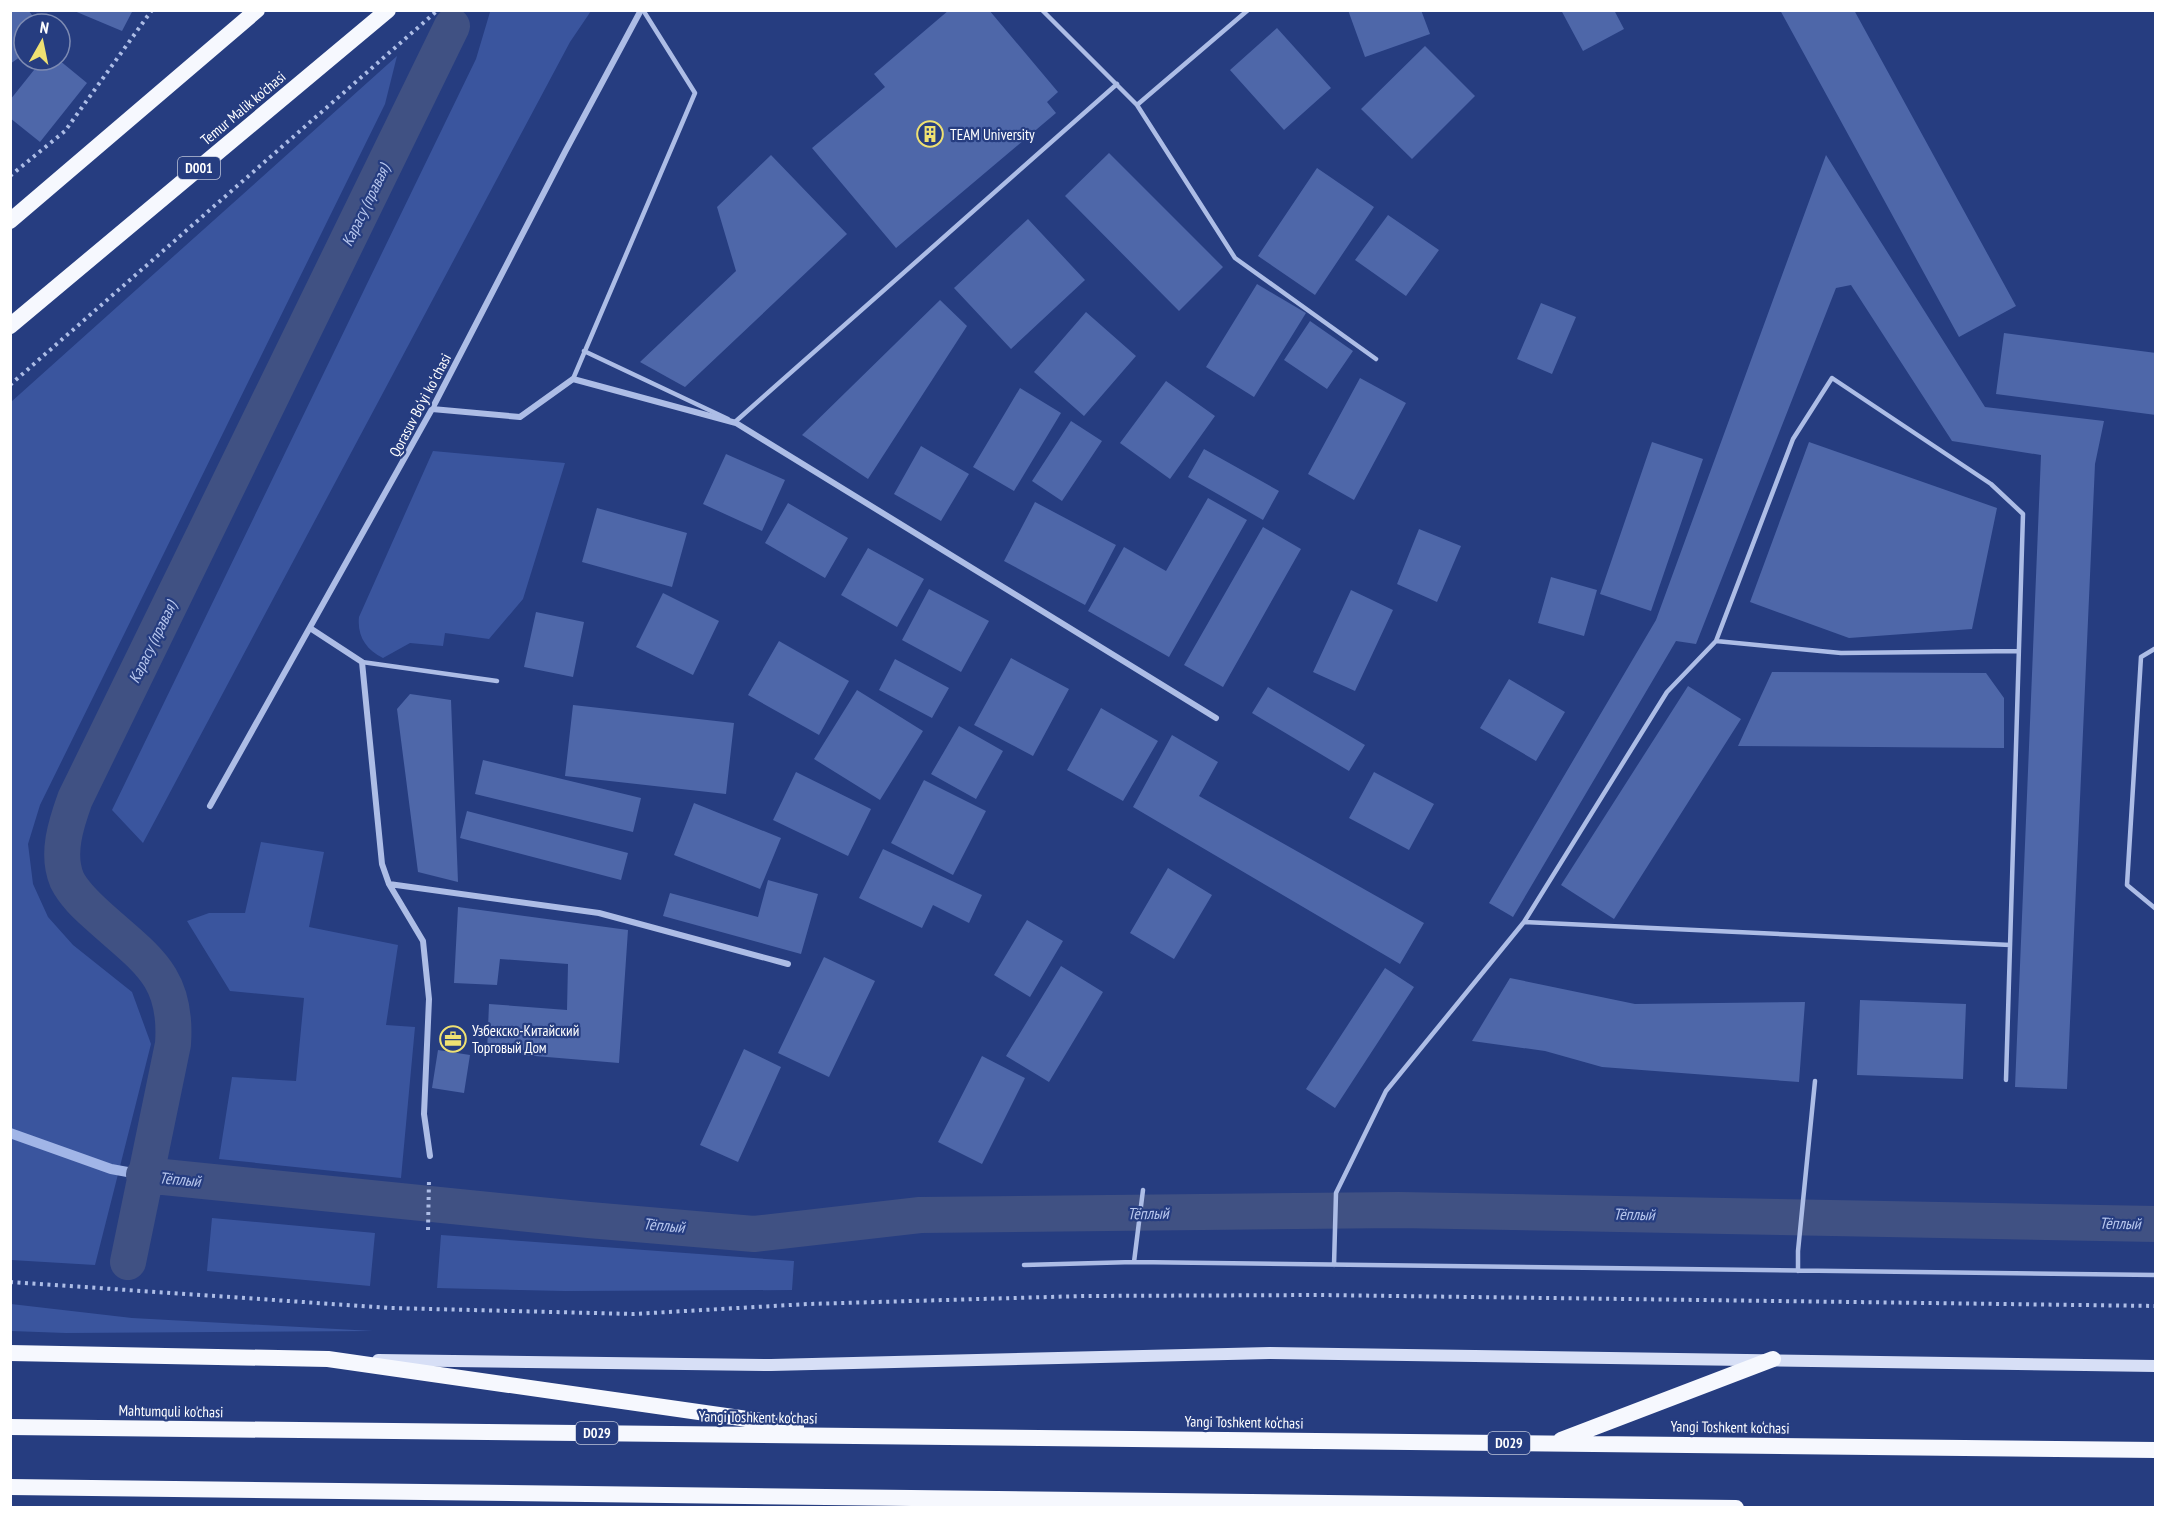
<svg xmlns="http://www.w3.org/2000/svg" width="2166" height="1518" font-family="'PT Sans Narrow',sans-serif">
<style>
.green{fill:#3a559e}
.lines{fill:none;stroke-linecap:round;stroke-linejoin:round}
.stream{stroke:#a1b5e7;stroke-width:10}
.canal{stroke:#405183;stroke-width:36}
.building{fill:#4e67a9}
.path{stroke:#adbde6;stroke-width:4;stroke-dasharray:3 4.5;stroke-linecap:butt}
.service{stroke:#adbde6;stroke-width:4.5}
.minor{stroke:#adbde6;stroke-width:6}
.secondary{stroke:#d7dff6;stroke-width:12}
.trunk{stroke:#f6f8fe;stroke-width:16}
.labels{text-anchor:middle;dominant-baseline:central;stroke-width:4.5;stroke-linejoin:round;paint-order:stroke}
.shield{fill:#263d80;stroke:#bec5d9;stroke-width:1.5}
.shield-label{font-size:14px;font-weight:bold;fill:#fff}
.street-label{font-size:15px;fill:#fff;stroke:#263d80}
.poi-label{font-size:15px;fill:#fff;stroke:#263d80;text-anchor:start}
.water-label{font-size:16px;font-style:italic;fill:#b8c7ee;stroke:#263d80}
</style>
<rect width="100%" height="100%" fill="#263d80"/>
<path class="green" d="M 488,11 L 591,11 L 570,42 L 143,843 L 112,810 L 476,59 L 490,12 Z
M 397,56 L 385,104 L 40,805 L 28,844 L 33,884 L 48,917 L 73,945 L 132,992 L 151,1044 L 95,1265 L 11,1260 L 11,402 Z
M 433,451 L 565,463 L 523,599 L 489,639 L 445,633 L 443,646 L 410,643 L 383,658 C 366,650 357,636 359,617 Z
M 261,842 L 324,852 L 309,927 L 398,945 L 386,1025 L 415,1027 L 401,1178 L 219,1159 L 232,1077 L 296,1081 L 304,998 L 230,991 L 187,921 L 209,913 L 245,913 Z
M 212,1218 L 375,1233 L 370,1286 L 207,1271 Z
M 441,1235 L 794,1261 L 792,1290 L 565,1291 L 437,1288 Z
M 11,1304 L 132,1318 L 373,1331 L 66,1333 L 11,1331 Z"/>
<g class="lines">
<path class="stream" d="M 10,1133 L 111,1169 L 144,1175"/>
<path class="canal" d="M 144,1175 L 589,1220 L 754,1234 L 920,1215 L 1399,1210 L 2156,1224
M 128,1262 L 173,1044 C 178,974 144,958 97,915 C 86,905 74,894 67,880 C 56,854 66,824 75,799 L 452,26"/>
</g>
<path class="building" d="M 10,10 L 28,10 L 39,24 L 24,24 L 24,54 L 10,64 Z
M 72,10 L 133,10 L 122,31 Z
M 949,10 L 989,10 L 1058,92 L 1047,102 L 1056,113 L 896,248 L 812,148 L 885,87 L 874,74 Z
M 1348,10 L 1421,10 L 1430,34 L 1365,57 Z
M 1561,10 L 1614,10 L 1624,29 L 1583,51 Z
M 1780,10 L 1854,10 L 2016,306 L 1959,337 Z
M 1277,28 L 1331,88 L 1284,130 L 1230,70 Z
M 1425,46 L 1475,96 L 1412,159 L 1361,109 Z
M 42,60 L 59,60 L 87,83 L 40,142 L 10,118 L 10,100 Z
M 1109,153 L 1223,267 L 1179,311 L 1065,196 Z
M 771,155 L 847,234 L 685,387 L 640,362 L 736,271 L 717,207 Z
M 1826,155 L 1985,407 L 2104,421 L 2095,464 L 2067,1089 L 2015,1087 L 2041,455 L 1952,441 L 1851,285 L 1836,288 L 1696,644 L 1676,641 L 1513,917 L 1489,903 L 1656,620 Z
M 1317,168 L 1374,207 L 1315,295 L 1258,256 Z
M 1388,215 L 1439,250 L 1406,296 L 1355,260 Z
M 1028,219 L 1085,280 L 1011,349 L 954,288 Z
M 1257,284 L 1306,313 L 1254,397 L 1206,367 Z
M 940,300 L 967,326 L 868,479 L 802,435 Z
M 1541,303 L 1576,317 L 1552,374 L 1517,359 Z
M 1086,312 L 1136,356 L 1084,416 L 1034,372 Z
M 1310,321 L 1353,351 L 1327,389 L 1284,360 Z
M 2004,333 L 2156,353 L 2156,415 L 1996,394 Z
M 1360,378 L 1406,403 L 1354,500 L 1308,474 Z
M 1166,381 L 1215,416 L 1170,479 L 1120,443 Z
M 1020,388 L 1061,413 L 1014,491 L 973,467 Z
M 1071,421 L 1102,441 L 1062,501 L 1032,481 Z
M 1652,442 L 1703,459 L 1651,611 L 1600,594 Z
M 1809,442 L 1997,508 L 1972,629 L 1849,638 L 1750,602 Z
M 921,446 L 969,474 L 941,521 L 894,494 Z
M 1204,449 L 1279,491 L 1263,520 L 1188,477 Z
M 726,454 L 785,480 L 762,531 L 703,504 Z
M 1208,498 L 1247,520 L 1169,657 L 1088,611 L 1124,547 L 1166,571 Z
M 1035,502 L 1116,545 L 1085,605 L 1004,561 Z
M 788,503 L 848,538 L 825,578 L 765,543 Z
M 597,508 L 687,533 L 672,587 L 582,562 Z
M 1263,527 L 1301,549 L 1223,687 L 1184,665 Z
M 1419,529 L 1461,546 L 1437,602 L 1397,584 Z
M 868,548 L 924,579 L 897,627 L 841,595 Z
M 1551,577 L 1597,590 L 1584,636 L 1538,623 Z
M 929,589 L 989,621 L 961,672 L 902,640 Z
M 1351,590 L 1393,610 L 1355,691 L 1313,672 Z
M 663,593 L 719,621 L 693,675 L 636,647 Z
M 536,612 L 584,622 L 573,677 L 524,667 Z
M 779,641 L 849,681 L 819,735 L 748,695 Z
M 1011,658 L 1069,689 L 1033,756 L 974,725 Z
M 895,659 L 949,688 L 932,718 L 879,690 Z
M 1772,672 L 1986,673 L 2004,698 L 2004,748 L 1738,746 Z
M 1509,679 L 1565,712 L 1536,761 L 1480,728 Z
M 1688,686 L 1741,719 L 1614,919 L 1561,885 Z
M 1268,687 L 1365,745 L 1349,771 L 1252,713 Z
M 857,690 L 923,731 L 880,800 L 814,759 Z
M 410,694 L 451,700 L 458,882 L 418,872 L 397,709 Z
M 573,705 L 734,723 L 726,794 L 565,776 Z
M 1101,708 L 1158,741 L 1123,801 L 1067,770 Z
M 959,726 L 1003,751 L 976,799 L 931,774 Z
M 1172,735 L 1218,762 L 1199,796 L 1424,923 L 1400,964 L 1133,807 Z
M 483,760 L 641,798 L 633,832 L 475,794 Z
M 796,772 L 871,809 L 848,856 L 773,820 Z
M 1374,772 L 1434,804 L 1409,850 L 1349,818 Z
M 924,780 L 986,811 L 953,875 L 891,843 Z
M 694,803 L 781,838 L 760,889 L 674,855 Z
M 467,811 L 628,853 L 621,880 L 460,838 Z
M 883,849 L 982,895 L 969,923 L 933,905 L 922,928 L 859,898 Z
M 1168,868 L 1212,895 L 1174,959 L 1130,933 Z
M 768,880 L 818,894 L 801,954 L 663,916 L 670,893 L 758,917 Z
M 458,907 L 628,930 L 619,1063 L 487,1052 L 489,1004 L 567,1010 L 568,964 L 500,959 L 497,985 L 454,983 Z
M 1027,920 L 1063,941 L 1030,997 L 994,975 Z
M 824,957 L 875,981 L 829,1077 L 778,1053 Z
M 1061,966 L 1103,992 L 1049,1082 L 1006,1056 Z
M 1385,968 L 1414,987 L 1335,1108 L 1306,1089 Z
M 1510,978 L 1635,1004 L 1805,1002 L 1799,1082 L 1602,1067 L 1545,1051 L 1472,1041 Z
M 1860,1000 L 1966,1004 L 1963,1079 L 1857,1075 Z
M 744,1049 L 781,1067 L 738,1162 L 700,1145 Z
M 438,1050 L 470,1055 L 464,1093 L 432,1088 Z
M 982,1056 L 1025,1078 L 982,1164 L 938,1142 Z"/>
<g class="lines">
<path class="path" d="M 10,176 L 65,131 L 152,10
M 10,385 L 438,10
M 428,1230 L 429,1180
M 10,1282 L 391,1308 L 633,1314 L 808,1304 L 1083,1296 L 1320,1295 L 2156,1306"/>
<path class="service" d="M 1042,10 L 1137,105 L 1235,258 L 1376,359
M 1137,105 L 1248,10
M 584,351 L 728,419
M 573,379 L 695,93 L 643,10
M 735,422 L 1117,84
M 1716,641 L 1841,653 L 2018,651
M 2156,648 L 2141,657 L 2127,885 L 2156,909
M 362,662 L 497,681
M 1524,922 L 2010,945
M 1134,1262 L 1143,1190
M 1024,1265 L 1134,1262 L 2156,1275
M 1334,1265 L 1336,1193 L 1386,1091 L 1524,922 L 1667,692 L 1716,641 L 1793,439 L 1832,378 L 1991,484 L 2023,514 L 2006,1080
M 1798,1271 L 1798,1251 L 1815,1081"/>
<path class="minor" d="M 432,409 L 520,417 L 573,379 L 736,423 L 1216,718
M 310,628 L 362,662 L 382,864 L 389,884 L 423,941 L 429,999 L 424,1114 L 430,1156
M 210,806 L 432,409 L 566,150 L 641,10
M 389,884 L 599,913 L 788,964"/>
<path class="secondary" d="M 378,1360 L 771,1365 L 1270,1353 L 2156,1366"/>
<path class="trunk" d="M 10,221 L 257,10
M 10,326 L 388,10
M 10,1353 L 328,1359 L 796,1426
M 10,1427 L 2156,1450
M 1561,1440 L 1773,1359
M 10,1487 L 1736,1508"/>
</g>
<defs>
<g id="building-ring" transform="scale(1.35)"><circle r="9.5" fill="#263d80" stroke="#efe172" stroke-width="1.5"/><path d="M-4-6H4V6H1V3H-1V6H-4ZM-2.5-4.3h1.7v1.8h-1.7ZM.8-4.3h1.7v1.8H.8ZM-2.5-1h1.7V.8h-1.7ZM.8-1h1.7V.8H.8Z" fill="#efe172"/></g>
<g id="office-ring" transform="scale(1.35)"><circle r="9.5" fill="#263d80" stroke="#efe172" stroke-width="1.5"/><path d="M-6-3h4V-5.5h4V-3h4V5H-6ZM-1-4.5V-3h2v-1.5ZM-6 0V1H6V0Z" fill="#efe172"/></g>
</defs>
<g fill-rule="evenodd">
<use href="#building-ring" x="930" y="134"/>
<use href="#office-ring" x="453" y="1039"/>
</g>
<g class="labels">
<g class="shield">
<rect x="178" y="157" width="42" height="22" rx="4.5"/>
<rect x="576" y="1422" width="42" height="22" rx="4.5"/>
<rect x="1488" y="1432" width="42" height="22" rx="4.5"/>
</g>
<g class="shield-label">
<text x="199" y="168">D001</text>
<text x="597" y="1433">D029</text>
<text x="1509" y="1443">D029</text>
</g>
<g class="street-label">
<text transform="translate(243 108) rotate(-40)">Temur Malik ko'chasi</text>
<text transform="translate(420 405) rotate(-62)">Qorasuv Bo‘yi koʻchasi</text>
<text transform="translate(171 1411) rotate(1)">Mahtumquli ko'chasi</text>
<text transform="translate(758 1417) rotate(1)">Yangi Toshkent ko‘chasi</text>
<text transform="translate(1244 1422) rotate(1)">Yangi Toshkent ko‘chasi</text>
<text transform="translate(1730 1427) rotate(1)">Yangi Toshkent ko‘chasi</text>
</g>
<g class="poi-label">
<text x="950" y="134">TEAM University</text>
<text x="472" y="1030">Узбекско-Китайский<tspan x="472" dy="17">Торговый Дом</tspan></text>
</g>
<g class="water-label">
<text transform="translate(365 205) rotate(-64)">Карасу (правая)</text>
<text transform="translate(152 642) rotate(-64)">Карасу (правая)</text>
<text transform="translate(180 1179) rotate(5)">Тёплый</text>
<text transform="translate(1148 1213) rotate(-1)">Тёплый</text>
<text transform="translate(1634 1214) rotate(1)">Тёплый</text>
<text transform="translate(2120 1223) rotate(1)">Тёплый</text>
<text transform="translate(664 1225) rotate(5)">Тёплый</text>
</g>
</g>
<rect width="2166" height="1518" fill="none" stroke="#ffffff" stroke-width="24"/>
<g transform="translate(42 42) rotate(9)"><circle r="28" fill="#263d80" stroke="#7d8bb3" stroke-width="1.5"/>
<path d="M0-4.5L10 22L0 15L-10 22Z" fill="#efe172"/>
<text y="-9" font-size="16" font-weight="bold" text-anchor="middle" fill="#ffffff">N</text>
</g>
</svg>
